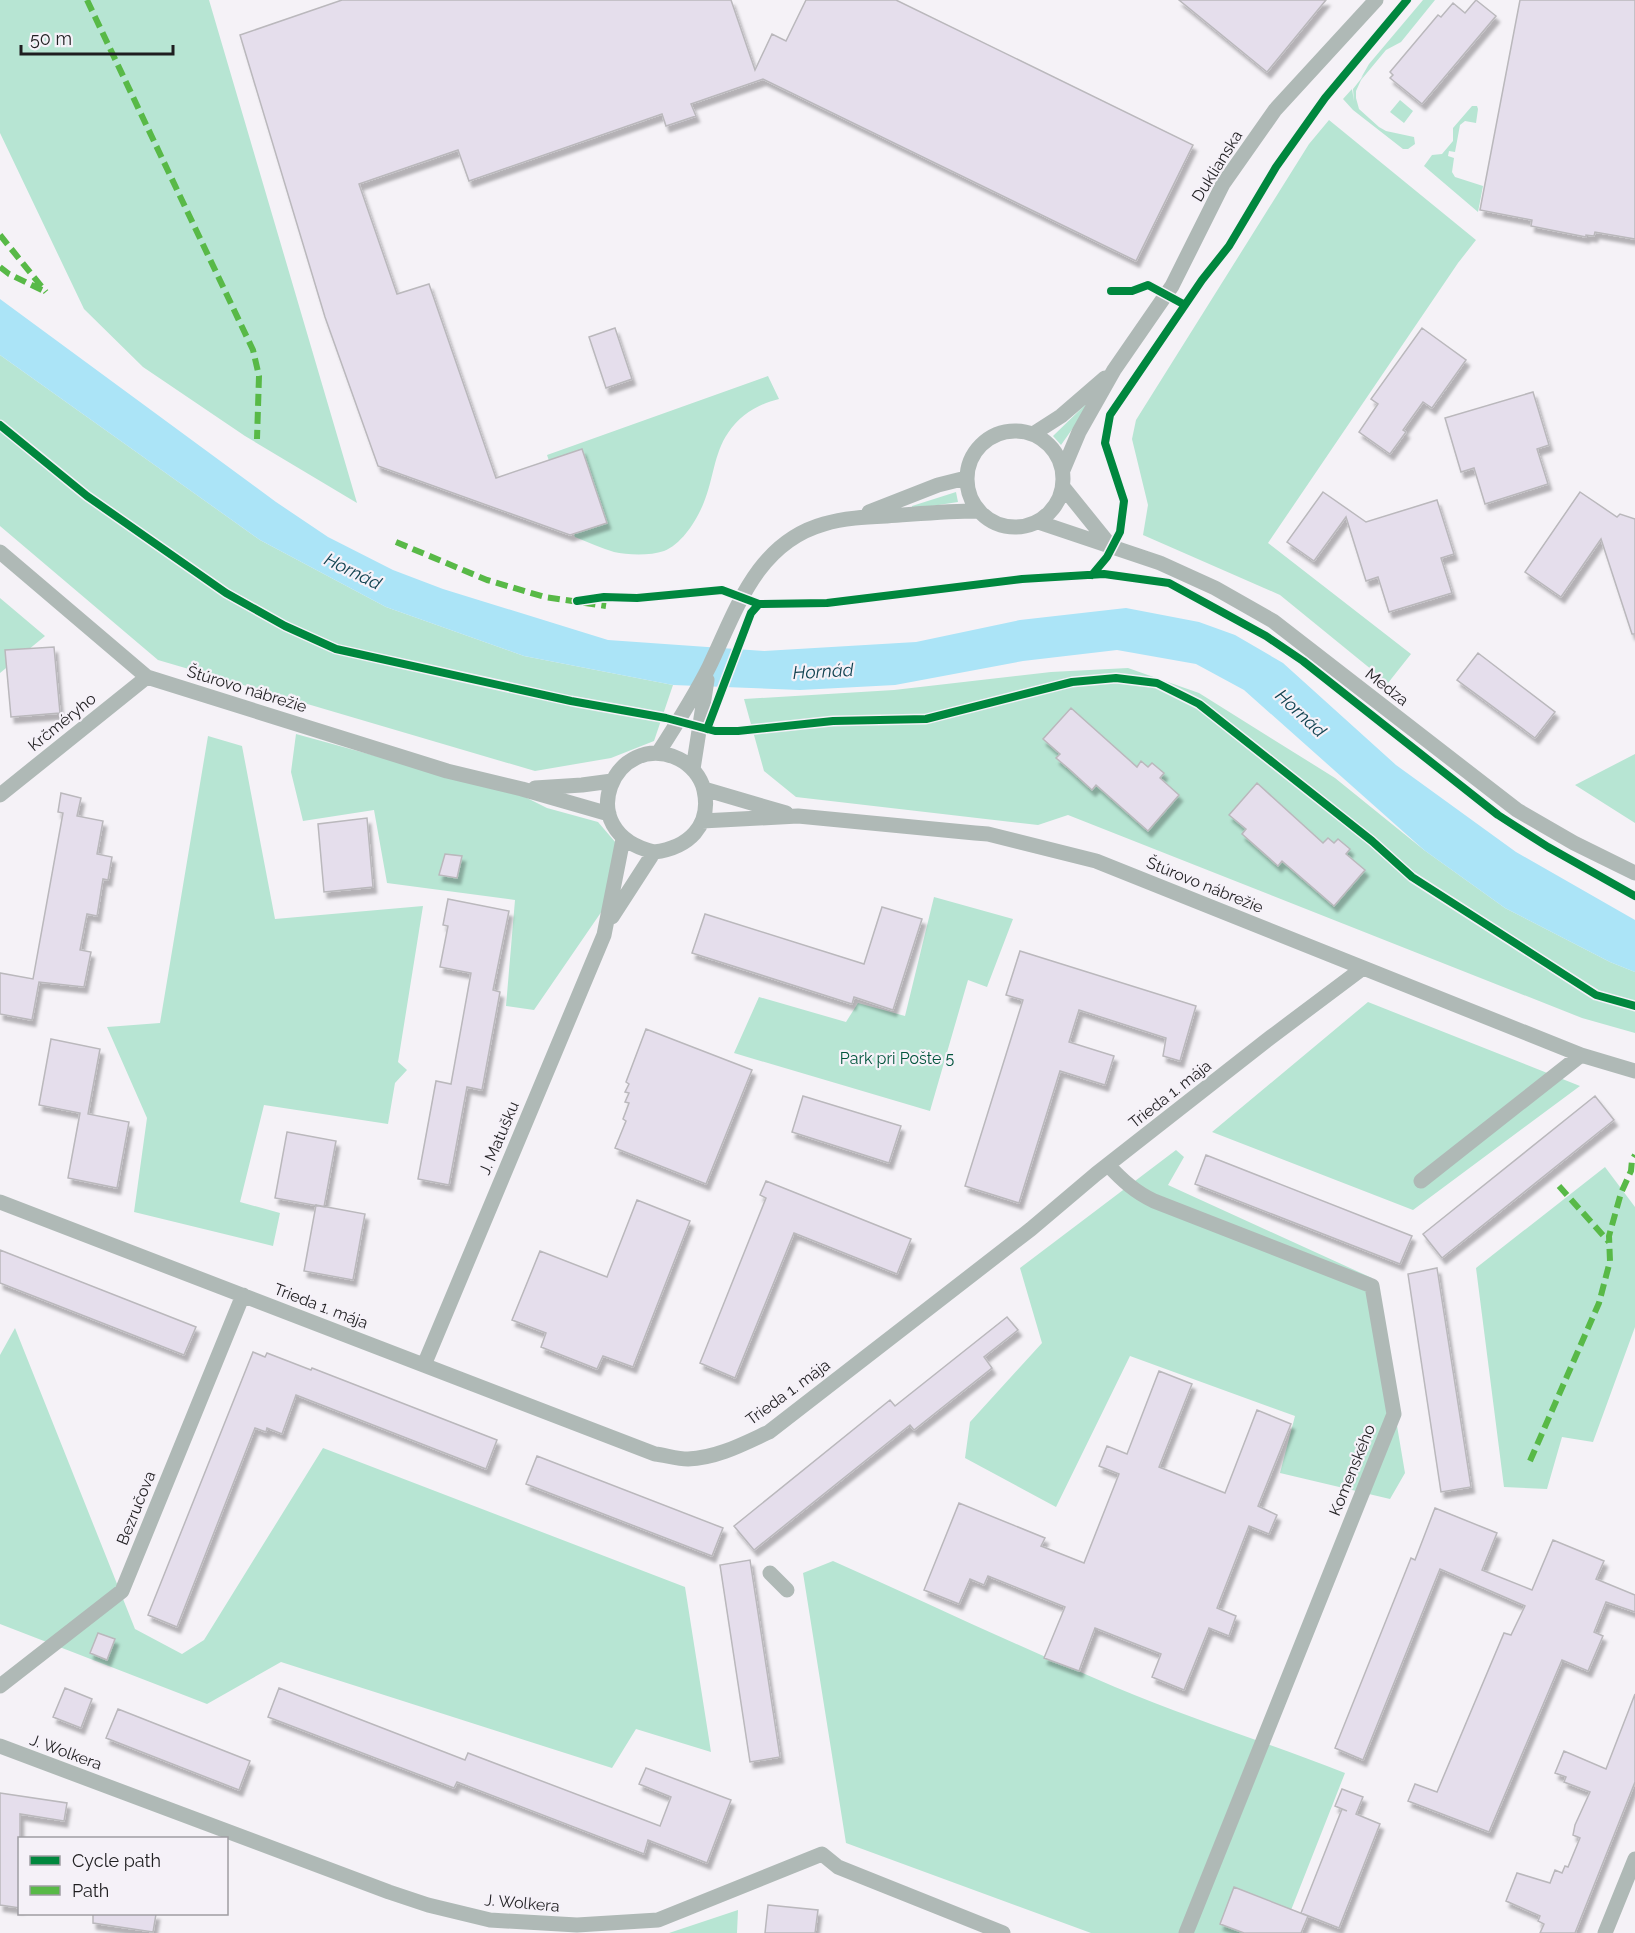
<svg xmlns="http://www.w3.org/2000/svg" width="1635" height="1933" font-family="Raleway,sans-serif">
<style>
.green{fill:#b7e5d3}
.water{fill:#abe4f7}
.building{fill:#e5deec;stroke:#bab8bc;stroke-width:1.5;filter:url(#shadow)}
.lines{fill:none;stroke-linecap:round;stroke-linejoin:round}
.minor{stroke:#afb9b6;stroke-width:15}
.quiet{stroke:#58b947;stroke-width:6;stroke-dasharray:12 6;stroke-linecap:butt}
.cycleway-casing{stroke:#f5f1f8;stroke-width:11}
.cycleway{stroke:#00873e;stroke-width:8}
.labels{text-anchor:middle;dominant-baseline:central;stroke-width:4.5;stroke-linejoin:round;paint-order:stroke}
.street-label{font-size:16px;fill:#1f1e20;stroke:#f5f1f8}
.park-label{font-size:16px;fill:#02553c;stroke:#f5f1f8}
.water-label{font-size:18px;font-style:italic;fill:#124351;stroke:#f5f1f8}
</style>
<defs>
<filter id="shadow"><feDropShadow dx="3.5" dy="6" stdDeviation="1.5" flood-color="#0004"/></filter>
</defs>
<rect width="100%" height="100%" fill="#f5f2f7"/>
<path class="green" d="M 0,0 L 209,0 L 357,503 L 245,436 L 143,367 L 84,309 L 0,133 Z
M 1423,0 L 1435,0 L 1401,42 L 1386,50 L 1361,80 L 1356,91 L 1356,98 L 1359,109 L 1379,127 L 1386,131 L 1414,137 L 1415,144 L 1408,149 L 1403,149 L 1353,110 L 1343,99 L 1352,89 L 1354,101 L 1353,89 L 1364,75 L 1361,78 L 1369,64 Z
M 1400,100 L 1413,111 L 1404,123 L 1390,112 Z
M 1472,106 L 1477,106 L 1478,109 L 1476,123 L 1465,121 L 1460,125 L 1455,152 L 1449,151 L 1448,156 L 1454,158 L 1452,172 L 1455,177 L 1483,186 L 1478,212 L 1424,166 L 1432,155 L 1442,154 L 1453,141 L 1453,128 Z
M 1329,120 L 1476,240 L 1458,263 L 1268,543 L 1411,654 L 1388,683 L 1280,595 L 1143,535 L 1148,505 L 1132,439 L 1136,420 L 1309,144 Z
M 0,355 L 260,540 L 386,607 L 524,656 L 673,685 L 654,741 L 611,758 L 535,771 L 158,660 L 0,526 Z
M 768,376 L 779,399 C 758,404 740,415 728,433 C 714,453 713,481 704,502 C 697,520 682,544 664,551 C 650,556 627,555 614,552 C 601,548 588,542 575,537 L 547,455 Z
M 1087,403 L 1090,404 L 1061,445 L 1053,436 Z
M 956,492 L 958,502 L 912,509 L 912,506 Z
M 0,598 L 45,636 L 0,673 Z
M 1128,668 L 1199,693 L 1335,778 L 1424,850 L 1505,908 L 1610,962 L 1635,972 L 1635,1033 L 1582,1018 L 1068,815 L 1038,825 L 796,797 L 764,771 L 744,699 L 894,690 L 1051,672 Z
M 296,734 L 525,797 L 547,808 L 598,822 L 616,843 L 604,908 L 534,1010 L 506,1006 L 515,900 L 387,883 L 374,810 L 303,821 L 291,772 Z
M 208,736 L 242,746 L 275,919 L 423,906 L 398,1062 L 407,1070 L 395,1083 L 388,1124 L 264,1105 L 240,1202 L 280,1213 L 273,1246 L 134,1212 L 147,1118 L 107,1027 L 160,1023 Z
M 1635,754 L 1635,823 L 1575,785 Z
M 934,897 L 1013,919 L 987,987 L 968,980 L 930,1111 L 734,1053 L 759,997 L 846,1022 L 858,1003 L 905,1016 Z
M 1368,1002 L 1580,1086 L 1413,1210 L 1212,1132 Z
M 1176,1150 L 1184,1157 L 1168,1185 L 1372,1278 L 1405,1473 L 1390,1499 L 1280,1473 L 1295,1416 L 1130,1356 L 1056,1507 L 965,1458 L 970,1422 L 1042,1343 L 1020,1268 Z
M 1605,1167 L 1635,1207 L 1635,1327 L 1593,1442 L 1562,1437 L 1547,1489 L 1504,1487 L 1476,1268 Z
M 15,1328 L 135,1629 L 182,1654 L 204,1640 L 323,1448 L 685,1587 L 711,1752 L 636,1729 L 612,1768 L 281,1662 L 207,1704 L 0,1624 L 0,1355 Z
M 833,1561 C 927,1603 1020,1647 1115,1687 C 1191,1719 1269,1743 1345,1773 L 1282,1933 L 1091,1933 L 846,1843 L 803,1573 Z
M 738,1910 L 737,1933 L 669,1933 Z"/>
<path class="water" d="M 0,299 L 276,502 L 328,537 L 393,570 L 443,589 L 608,640 L 764,651 L 916,642 L 1020,620 L 1126,608 L 1199,622 L 1235,635 L 1283,663 L 1396,765 L 1516,852 L 1635,920 L 1635,972 L 1610,962 L 1505,908 L 1424,850 L 1244,690 L 1196,664 L 1117,650 L 1023,661 L 895,685 L 800,690 L 673,685 L 524,656 L 386,607 L 260,540 L 0,355 Z"/>
<path class="building" d="M 342,0 L 731,0 L 755,70 L 772,34 L 786,41 L 806,0 L 896,0 L 1193,145 L 1136,261 L 763,79 L 691,104 L 696,116 L 666,126 L 662,114 L 469,181 L 458,150 L 359,184 L 397,294 L 429,284 L 496,478 L 582,449 L 607,523 L 570,535 L 378,466 L 325,317 L 240,35 Z
M 1179,0 L 1326,0 L 1267,72 Z
M 1476,0 L 1496,16 L 1422,104 L 1390,78 L 1393,75 L 1390,72 L 1438,15 L 1441,17 L 1453,3 L 1465,13 Z
M 1520,0 L 1635,0 L 1635,239 L 1595,232 L 1594,236 L 1586,235 L 1586,237 L 1531,226 L 1532,220 L 1480,210 Z
M 615,328 L 632,379 L 606,388 L 589,337 Z
M 1422,328 L 1466,360 L 1432,408 L 1423,402 L 1403,430 L 1406,432 L 1390,454 L 1359,432 L 1378,404 L 1371,399 Z
M 1533,392 L 1549,445 L 1537,449 L 1548,484 L 1485,504 L 1474,468 L 1461,472 L 1445,418 Z
M 1323,492 L 1366,522 L 1437,500 L 1454,554 L 1441,558 L 1452,593 L 1389,612 L 1378,577 L 1366,581 L 1346,517 L 1314,561 L 1287,542 Z
M 1580,492 L 1617,517 L 1620,514 L 1635,519 L 1635,634 L 1632,634 L 1601,539 L 1561,597 L 1525,572 Z
M 54,647 L 60,713 L 11,717 L 5,650 Z
M 1478,653 L 1555,712 L 1535,738 L 1457,680 Z
M 1071,708 L 1137,767 L 1141,761 L 1148,767 L 1152,763 L 1164,773 L 1160,778 L 1179,795 L 1148,831 L 1096,785 L 1092,790 L 1069,769 L 1056,758 L 1060,754 L 1043,739 Z
M 1257,783 L 1323,843 L 1328,838 L 1334,843 L 1338,839 L 1350,849 L 1346,854 L 1365,870 L 1334,906 L 1282,861 L 1278,866 L 1242,834 L 1246,829 L 1229,815 Z
M 61,793 L 81,798 L 77,816 L 103,821 L 97,854 L 112,857 L 108,880 L 103,879 L 97,916 L 87,914 L 80,950 L 91,952 L 84,987 L 39,982 L 32,1020 L 0,1014 L 0,973 L 33,979 L 63,813 L 58,812 Z
M 367,818 L 373,887 L 324,892 L 318,824 Z
M 445,854 L 462,856 L 457,878 L 439,875 Z
M 448,899 L 509,911 L 493,990 L 500,992 L 482,1090 L 467,1087 L 449,1185 L 418,1179 L 436,1081 L 451,1084 L 471,973 L 440,967 L 448,926 L 443,925 Z
M 882,907 L 922,919 L 893,1010 L 854,997 L 852,1004 L 692,953 L 705,914 L 864,964 Z
M 1020,951 L 1196,1006 L 1180,1061 L 1163,1056 L 1166,1038 L 1079,1010 L 1069,1042 L 1114,1056 L 1105,1085 L 1060,1071 L 1019,1203 L 965,1186 L 1023,1000 L 1006,995 Z
M 646,1029 L 752,1070 L 706,1184 L 615,1148 L 626,1121 L 623,1119 L 629,1103 L 625,1102 L 629,1093 L 625,1092 L 629,1084 L 626,1082 Z
M 51,1039 L 100,1049 L 88,1114 L 129,1122 L 117,1188 L 68,1178 L 80,1113 L 39,1105 Z
M 803,1096 L 901,1126 L 889,1163 L 792,1132 Z
M 1595,1096 L 1614,1120 L 1442,1258 L 1423,1234 Z
M 287,1132 L 336,1141 L 324,1207 L 275,1198 Z
M 1206,1155 L 1412,1236 L 1400,1264 L 1195,1184 Z
M 766,1181 L 911,1239 L 897,1274 L 794,1233 L 735,1378 L 700,1363 L 766,1198 L 760,1195 Z
M 637,1200 L 690,1221 L 633,1367 L 603,1356 L 597,1369 L 541,1347 L 546,1333 L 512,1320 L 540,1251 L 607,1277 Z
M 316,1205 L 365,1214 L 353,1280 L 304,1271 Z
M 0,1250 L 196,1327 L 184,1355 L 0,1283 Z
M 1437,1268 L 1471,1487 L 1441,1492 L 1408,1274 Z
M 1007,1317 L 1018,1330 L 984,1357 L 992,1368 L 914,1430 L 910,1425 L 754,1550 L 734,1526 L 890,1400 L 895,1406 Z
M 253,1352 L 265,1357 L 267,1353 L 311,1370 L 312,1368 L 497,1440 L 486,1469 L 296,1395 L 282,1434 L 267,1428 L 266,1432 L 255,1428 L 177,1627 L 148,1615 Z
M 1159,1371 L 1192,1384 L 1159,1467 L 1225,1493 L 1257,1410 L 1291,1424 L 1258,1506 L 1277,1515 L 1269,1534 L 1249,1526 L 1217,1608 L 1236,1616 L 1229,1636 L 1209,1628 L 1184,1690 L 1152,1677 L 1161,1654 L 1095,1628 L 1079,1671 L 1044,1658 L 1065,1607 L 988,1576 L 984,1585 L 970,1579 L 959,1604 L 924,1590 L 959,1503 L 1045,1538 L 1041,1546 L 1084,1563 L 1119,1474 L 1099,1466 L 1107,1446 L 1127,1454 Z
M 537,1456 L 723,1528 L 712,1556 L 526,1484 Z
M 1435,1508 L 1497,1533 L 1482,1570 L 1532,1590 L 1553,1540 L 1604,1561 L 1596,1579 L 1635,1595 L 1635,1612 L 1606,1602 L 1594,1632 L 1603,1636 L 1588,1671 L 1562,1660 L 1489,1832 L 1408,1801 L 1415,1784 L 1437,1792 L 1504,1633 L 1511,1635 L 1525,1606 L 1440,1569 L 1363,1760 L 1335,1748 L 1411,1558 L 1415,1560 Z
M 750,1560 L 780,1757 L 750,1762 L 720,1565 Z
M 98,1633 L 115,1639 L 107,1660 L 90,1653 Z
M 65,1688 L 92,1699 L 81,1728 L 53,1717 Z
M 279,1688 L 465,1760 L 468,1753 L 660,1826 L 671,1797 L 639,1784 L 646,1768 L 731,1800 L 707,1863 L 648,1840 L 644,1854 L 457,1782 L 454,1788 L 268,1717 Z
M 1635,1694 L 1635,1782 L 1618,1825 L 1575,1933 L 1540,1933 L 1544,1924 L 1538,1921 L 1540,1916 L 1506,1901 L 1517,1873 L 1550,1883 L 1555,1870 L 1562,1873 L 1565,1866 L 1568,1867 L 1580,1838 L 1573,1835 L 1575,1825 L 1590,1792 L 1564,1782 L 1566,1777 L 1555,1773 L 1564,1751 L 1606,1769 Z
M 118,1709 L 250,1761 L 239,1790 L 106,1738 Z
M 1342,1789 L 1363,1797 L 1356,1814 L 1380,1824 L 1339,1928 L 1301,1913 L 1342,1809 L 1347,1811 L 1335,1806 Z
M 0,1793 L 67,1803 L 64,1821 L 20,1814 L 20,1908 L 0,1905 Z
M 1234,1887 L 1308,1916 L 1301,1933 L 1244,1933 L 1220,1924 Z
M 768,1905 L 818,1910 L 815,1933 L 765,1933 Z
M 93,1914 L 156,1914 L 153,1932 L 93,1923 Z"/>
<g class="lines">
<path class="minor" d="M967 479a48 48 0 1 1 96 0a48 48 0 1 1-96 0Z
M 1033,434 L 1061,416 L 1105,378
M 1063,470 L 1079,432 L 1114,370 L 1172,286 L 1223,184 L 1275,110 L 1376,0
M 1063,487 L 1109,544
M 869,512 L 938,485 L 966,478
M 1038,522 L 1160,563 L 1215,588 L 1273,621 L 1517,810 L 1574,843 L 1635,873
M 0,552 L 147,677 L 447,771 L 522,789 L 609,814
M 658,753 C 676,725 694,697 709,667 C 736,611 756,543 824,524 C 844,518 866,517 887,516 C 917,514 947,511 977,511
M 693,769 L 707,680
M 535,788 L 582,785 L 612,781
M 704,789 L 786,813
M 0,795 L 147,677
M 702,821 L 798,816 L 975,833 L 988,834 L 1096,861 L 1581,1055 L 1635,1071
M 612,917 L 654,852 C 688,848 712,826 704,790 C 701,777 691,765 679,759 C 615,728 569,832 654,852
M 1108,1165 C 1122,1180 1135,1192 1154,1201 L 1372,1286 L 1394,1414 L 1186,1933
M 1421,1181 L 1581,1055
M 0,1202 L 655,1454 C 665,1455 677,1459 688,1459 C 717,1458 743,1444 769,1432 L 1031,1229 L 1096,1174 L 1271,1037 L 1363,968
M 424,1365 L 604,935 L 623,839
M 770,1573 L 787,1590
M 0,1686 L 122,1591 L 243,1295
M 0,1746 L 389,1892 L 428,1905 L 490,1920 L 577,1925 L 658,1920 L 822,1854 L 838,1867 L 1003,1933
M 1605,1933 L 1635,1859"/>
<path class="quiet" d="M 87,0 L 253,350 L 259,376 L 257,439
M 0,235 L 46,292
M 0,267 L 9,274 L 44,291
M 396,542 L 487,580 L 545,597 L 606,606
M 1559,1186 L 1609,1242
M 1530,1461 L 1599,1303 L 1610,1261 L 1609,1236 L 1621,1193 L 1631,1171 L 1632,1160 L 1635,1155"/>
<g class="cycleway-casing">
<path id="cycleway" d="M 1111,291 L 1132,291 L 1148,285 L 1185,305
M 0,425 L 87,496 L 226,593 L 285,626 L 336,649 L 571,701 L 666,718 L 715,731 L 738,731 L 833,721 L 926,719 L 1072,682 L 1116,678 L 1157,683 L 1199,704 L 1372,841 L 1412,877 L 1596,995 L 1635,1006
M 1092,575 L 1107,557 L 1120,532 L 1124,501 L 1105,443 L 1110,415 L 1202,280 L 1229,246 L 1276,167 L 1325,98 L 1407,0
M 577,601 L 604,597 L 637,598 L 722,590 L 759,604 L 827,603 L 1022,579 L 1104,574 L 1169,583 L 1266,636 L 1303,661 L 1498,815 L 1548,847 L 1635,896
M 707,729 L 751,613 L 759,604"/>
</g>
<use href="#cycleway" class="cycleway"/>
</g>
<g class="labels">
<g class="street-label">
<text transform="translate(1217 166) rotate(-58)">Duklianska</text>
<text transform="translate(1387 687) rotate(38)">Medza</text>
<text transform="translate(247 689) rotate(17)">Štúrovo nábrežie</text>
<text transform="translate(62 722) rotate(-39)">Krčméryho</text>
<text transform="translate(1205 885) rotate(22)">Štúrovo nábrežie</text>
<text transform="translate(1170 1094) rotate(-38)">Trieda 1. mája</text>
<text transform="translate(499 1138) rotate(-67)">J. Matušku</text>
<text transform="translate(321 1306) rotate(21)">Trieda 1. mája</text>
<text transform="translate(788 1392) rotate(-36)">Trieda 1. mája</text>
<text transform="translate(1352 1470) rotate(-68)">Komenského</text>
<text transform="translate(136 1508) rotate(-68)">Bezručova</text>
<text transform="translate(66 1752) rotate(20)">J. Wolkera</text>
<text transform="translate(522 1903) rotate(5)">J. Wolkera</text>
</g>
<g class="park-label">
<text x="897" y="1058">Park pri Pošte 5</text>
</g>
<g class="water-label">
<text transform="translate(353 571) rotate(26)">Hornád</text>
<text transform="translate(823 671) rotate(-3)">Hornád</text>
<text transform="translate(1301 713) rotate(43)">Hornád</text>
</g>
</g>
<rect x="18" y="1837" width="210" height="78" fill="#f5f1f8" stroke="#9f9da2" stroke-width="1.5"/>
<rect x="30" y="1856" width="30" height="9" fill="#00873e" stroke="#9f9da2" stroke-width="1.5"/>
<text x="72" y="1867" font-size="18" fill="#1f1e20">Cycle path</text>
<rect x="30" y="1886" width="30" height="9" fill="#58b947" stroke="#9f9da2" stroke-width="1.5"/>
<text x="72" y="1897" font-size="18" fill="#1f1e20">Path</text>
<path d="M21 45v9h152v-9" fill="none" stroke="#1f1e20" stroke-width="3"/>
<text x="30" y="45" font-size="18" fill="#1f1e20" stroke="#f5f1f8" stroke-width="4.5" paint-order="stroke">50 m</text>
</svg>
